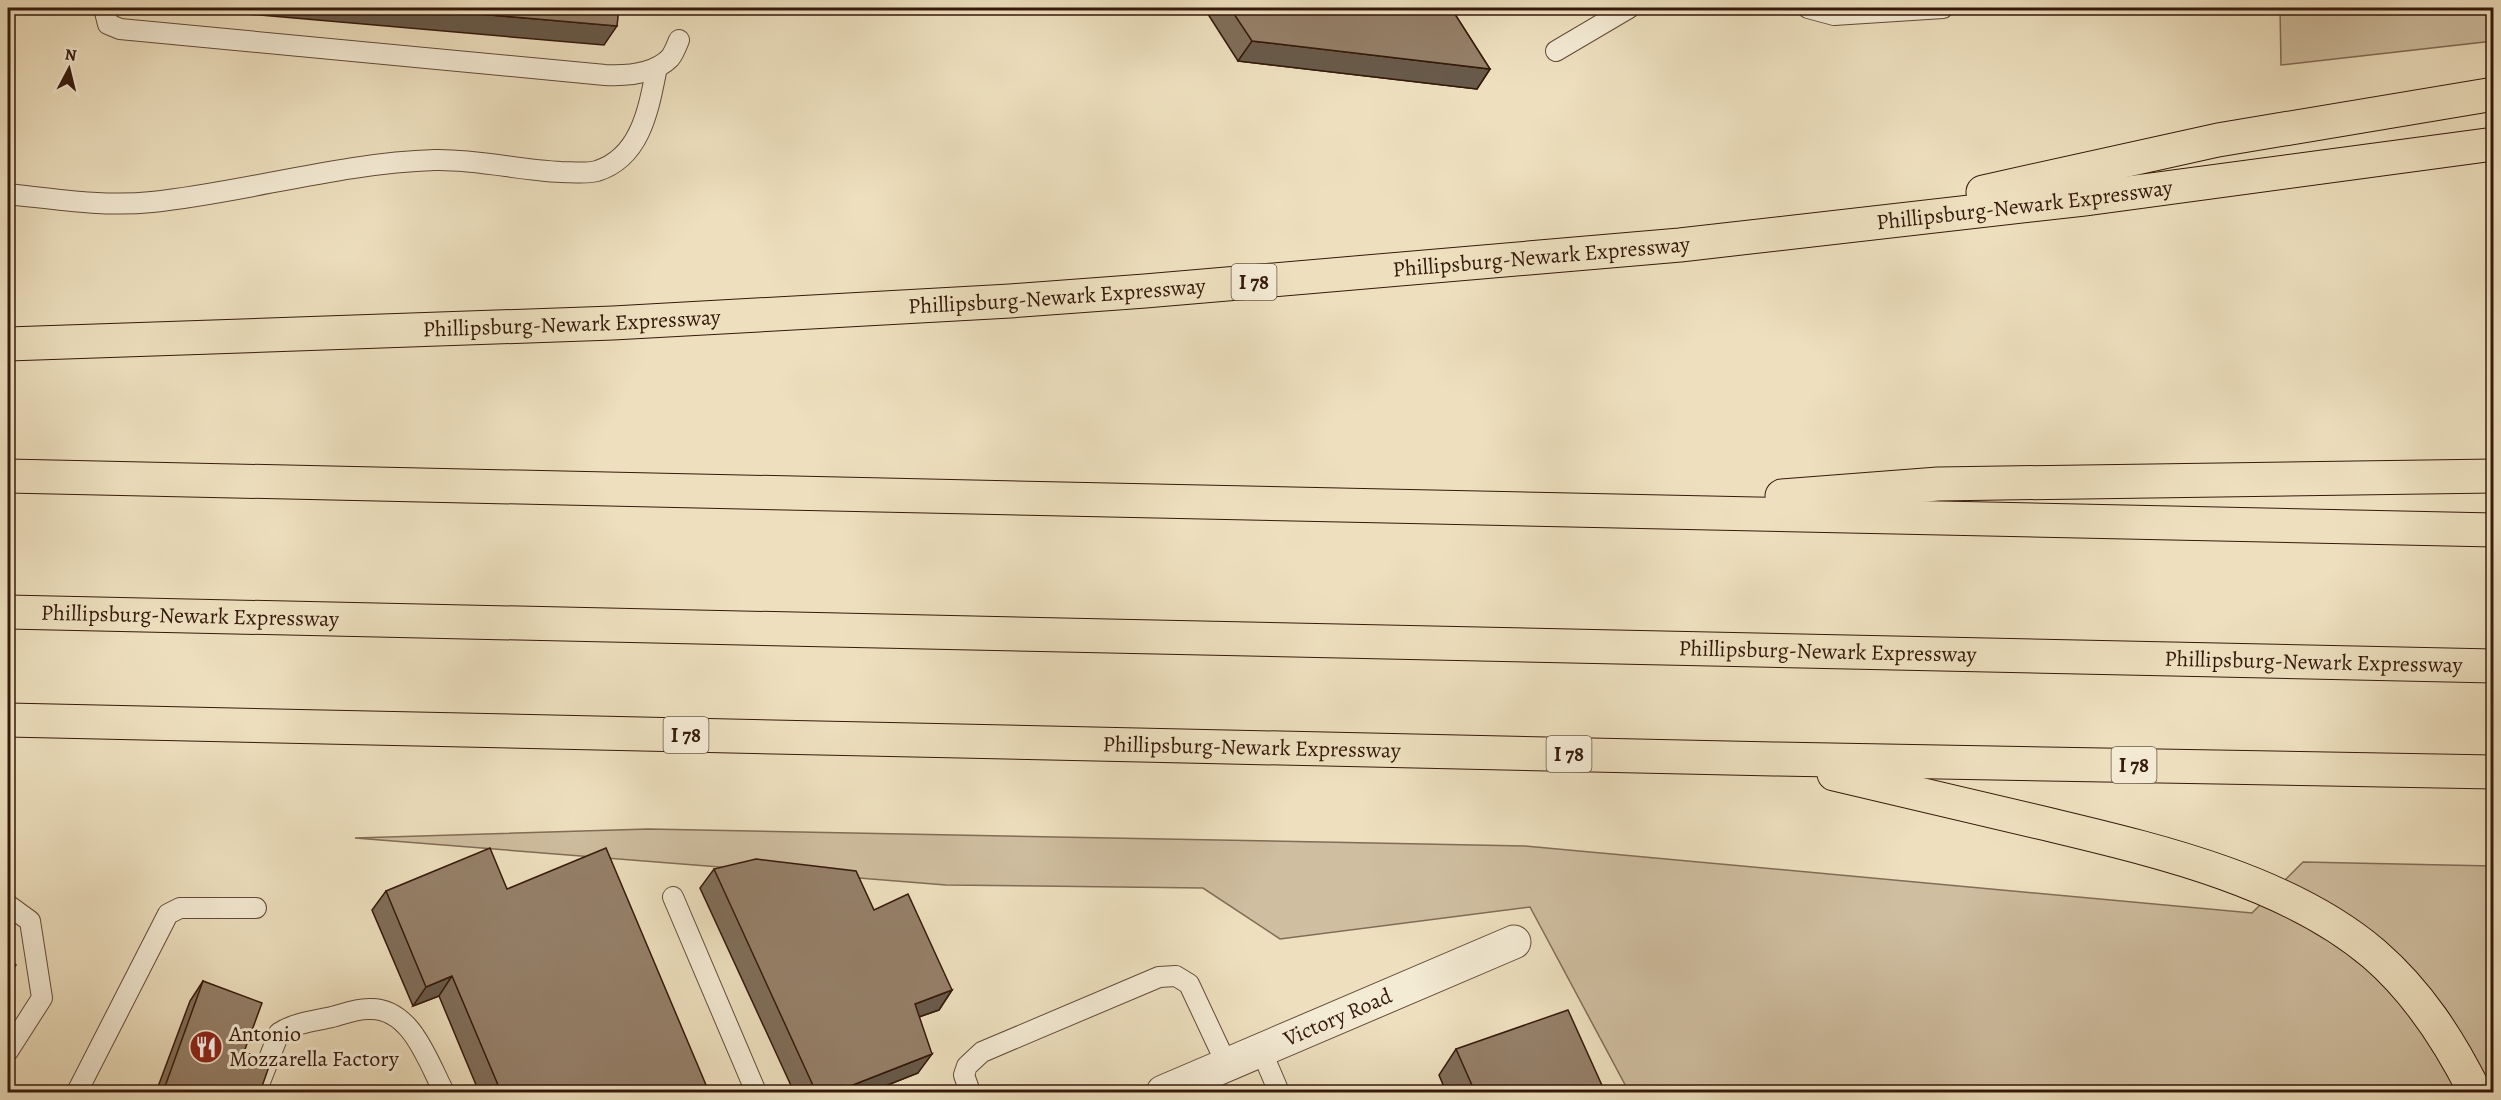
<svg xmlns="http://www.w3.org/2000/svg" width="2501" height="1100" font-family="Alegreya,serif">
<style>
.green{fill:#cfbea0;stroke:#826c56;stroke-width:1.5}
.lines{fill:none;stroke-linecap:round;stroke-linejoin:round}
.lane-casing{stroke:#634b38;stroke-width:22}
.street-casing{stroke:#634b38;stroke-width:35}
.highway-casing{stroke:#35190b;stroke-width:35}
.lane{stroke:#f4ebd5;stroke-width:20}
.street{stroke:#f4ebd5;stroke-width:33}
.highway{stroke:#eee0bf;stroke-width:33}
.wall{fill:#806e5a;stroke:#35190b;stroke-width:1.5}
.shaded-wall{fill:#685a4a;stroke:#35190b;stroke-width:1.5}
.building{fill:#958069;stroke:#35190b;stroke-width:1.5}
.labels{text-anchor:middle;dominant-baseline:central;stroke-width:6;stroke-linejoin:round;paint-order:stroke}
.shield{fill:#f4ebd5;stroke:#6e5848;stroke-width:1.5}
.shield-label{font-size:21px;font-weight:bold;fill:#35190b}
.street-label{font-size:22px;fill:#35190b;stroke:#f4ebd5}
.poi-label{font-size:22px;fill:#35190b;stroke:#f4ebd5;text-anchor:start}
</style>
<rect width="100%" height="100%" fill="#eee0bf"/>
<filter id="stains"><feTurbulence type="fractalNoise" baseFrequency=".00333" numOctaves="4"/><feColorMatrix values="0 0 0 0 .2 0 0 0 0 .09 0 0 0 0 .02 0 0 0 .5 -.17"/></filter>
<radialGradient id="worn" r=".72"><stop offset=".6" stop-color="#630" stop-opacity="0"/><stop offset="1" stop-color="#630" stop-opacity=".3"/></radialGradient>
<path class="green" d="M 2280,8 L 2493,8 L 2493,41 L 2281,65 Z
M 648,829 L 1525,846 L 2252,913 L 2303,862 L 2493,866 L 2493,1092 L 1629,1092 L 1530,907 L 1280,939 L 1203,888 L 946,885 L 355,838 Z"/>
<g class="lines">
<g class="lane-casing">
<path id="lane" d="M 104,8 L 108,24 L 120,29 L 605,75 C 626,76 654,74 670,58 C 674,53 677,45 679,40
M 1808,8 L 1834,15 L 1943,8
M 1556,51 L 1629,8
M 8,194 C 55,199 104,207 152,202 C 247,192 339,163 435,160 C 476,159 519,170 561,172 C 572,172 586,174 597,171 C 642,157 649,106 657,67
M 673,897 L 756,1092
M 8,905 L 30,921 L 42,998 L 8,1051
M 1261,1050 L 1279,1092
M 77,1092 L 168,914 L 180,908 L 256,908
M 256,1092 L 279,1033 C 294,1023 314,1021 332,1017 C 343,1014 356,1009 368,1009 C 411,1006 428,1062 444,1092
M 970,1092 L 964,1075 L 967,1066 L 982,1052 L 1159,977 L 1176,976 L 1189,984 L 1227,1065"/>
</g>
<g class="street-casing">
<g id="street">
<path id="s1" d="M 1163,1092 L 1514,942"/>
</g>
</g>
<g class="highway-casing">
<g id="highway">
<path d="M 1983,192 L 2218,140 L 2494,94"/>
<path id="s2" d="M 8,344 L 613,323 L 1010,301 L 1145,291 L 1680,245 L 2084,199 L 2494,144"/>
<path d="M 8,476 L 2494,530"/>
<path d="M 1782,496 L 1938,484 L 2494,476"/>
<path id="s3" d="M 8,612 L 2494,666"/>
<path id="s4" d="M 8,720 L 1774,759 L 2494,772"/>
<path d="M 1834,774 C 1905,790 1976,807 2047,824 C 2155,850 2287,880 2374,954 C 2418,992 2449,1040 2475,1092"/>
</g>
</g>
<use href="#lane" class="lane"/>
<use href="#street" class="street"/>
<use href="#highway" class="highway"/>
</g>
<path class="wall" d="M 1204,8 L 1451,8 L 1490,69 L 1477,89 L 1238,61 Z
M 714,869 L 874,910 L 952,990 L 939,1010 L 919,1017 L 918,1073 L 870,1092 L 794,1092 L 700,888 Z
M 507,889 L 709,1092 L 479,1092 L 439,996 L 413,1006 L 372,910 L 386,891 Z
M 203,981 L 244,1052 L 260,1092 L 156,1092 L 190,1001 Z
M 1456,1049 L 1605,1092 L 1446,1092 L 1439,1075 Z"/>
<path class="shaded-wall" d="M 178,8 L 409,8 L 617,26 L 604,45 Z
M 1252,41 L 1490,69 L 1477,89 L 1238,61 Z
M 452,976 L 439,996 L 413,1006 L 426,987 Z
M 952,990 L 939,1010 L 901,1023 L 915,1004 Z
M 932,1054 L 918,1073 L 870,1092 L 835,1092 Z"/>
<path class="building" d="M 409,8 L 619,8 L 617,26 Z
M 1230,8 L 1451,8 L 1490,69 L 1252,41 Z
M 490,848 L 507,889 L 606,848 L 709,1092 L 501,1092 L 452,976 L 426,987 L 386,891 Z
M 756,859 L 856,871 L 874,910 L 908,894 L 952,990 L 915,1004 L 932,1054 L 835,1092 L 816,1092 L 714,869 Z
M 8,959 L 16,965 L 8,977 Z
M 203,981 L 262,1003 L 244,1052 L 271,1061 L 260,1092 L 163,1092 Z
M 1568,1010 L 1605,1092 L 1475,1092 L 1456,1049 Z"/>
<defs>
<g id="restaurant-disc" transform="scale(1.725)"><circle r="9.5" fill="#8f2418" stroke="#f4ebd5"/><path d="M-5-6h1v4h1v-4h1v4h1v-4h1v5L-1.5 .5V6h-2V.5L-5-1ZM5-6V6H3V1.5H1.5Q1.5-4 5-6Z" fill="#fff"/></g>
</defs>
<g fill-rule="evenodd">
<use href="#restaurant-disc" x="206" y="1047"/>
</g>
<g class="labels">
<g class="shield">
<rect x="1231.5" y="264" width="45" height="36" rx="4.5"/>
<rect x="663.5" y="717" width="45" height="36" rx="4.5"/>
<rect x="1546.5" y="736" width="45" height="36" rx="4.5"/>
<rect x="2111.5" y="747" width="45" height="36" rx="4.5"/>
</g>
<g class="shield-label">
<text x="1254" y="282">I 78</text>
<text x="686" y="735">I 78</text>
<text x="1569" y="754">I 78</text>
<text x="2134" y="765">I 78</text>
</g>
<g class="street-label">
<text stroke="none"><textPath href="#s2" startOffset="2022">Phillipsburg-Newark Expressway</textPath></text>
<text stroke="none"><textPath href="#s2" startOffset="1536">Phillipsburg-Newark Expressway</textPath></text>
<text stroke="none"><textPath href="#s2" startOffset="1050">Phillipsburg-Newark Expressway</textPath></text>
<text stroke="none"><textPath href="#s2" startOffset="564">Phillipsburg-Newark Expressway</textPath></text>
<text stroke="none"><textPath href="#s3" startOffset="182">Phillipsburg-Newark Expressway</textPath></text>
<text stroke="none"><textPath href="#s3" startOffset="1820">Phillipsburg-Newark Expressway</textPath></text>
<text stroke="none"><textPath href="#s3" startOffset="2306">Phillipsburg-Newark Expressway</textPath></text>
<text stroke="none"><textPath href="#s4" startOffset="1244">Phillipsburg-Newark Expressway</textPath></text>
<text stroke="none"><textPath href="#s1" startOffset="190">Victory Road</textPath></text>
</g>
<g class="poi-label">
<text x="229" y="1034">Antonio<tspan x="229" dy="25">Mozzarella Factory</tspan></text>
</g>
</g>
<rect width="2501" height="1100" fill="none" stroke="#eee0bf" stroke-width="30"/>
<rect x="9" y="9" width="2483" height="1082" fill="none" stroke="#35190b" stroke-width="3"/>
<rect x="15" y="15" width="2471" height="1070" fill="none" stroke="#35190b" stroke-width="1.5"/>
<g transform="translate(69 69) rotate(7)" stroke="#f4ebd5" stroke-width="4.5" paint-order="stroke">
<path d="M0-4.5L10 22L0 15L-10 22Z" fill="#35190b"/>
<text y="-9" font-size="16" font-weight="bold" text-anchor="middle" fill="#35190b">N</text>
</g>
<rect width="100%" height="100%" filter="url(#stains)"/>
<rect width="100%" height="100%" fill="url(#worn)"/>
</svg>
